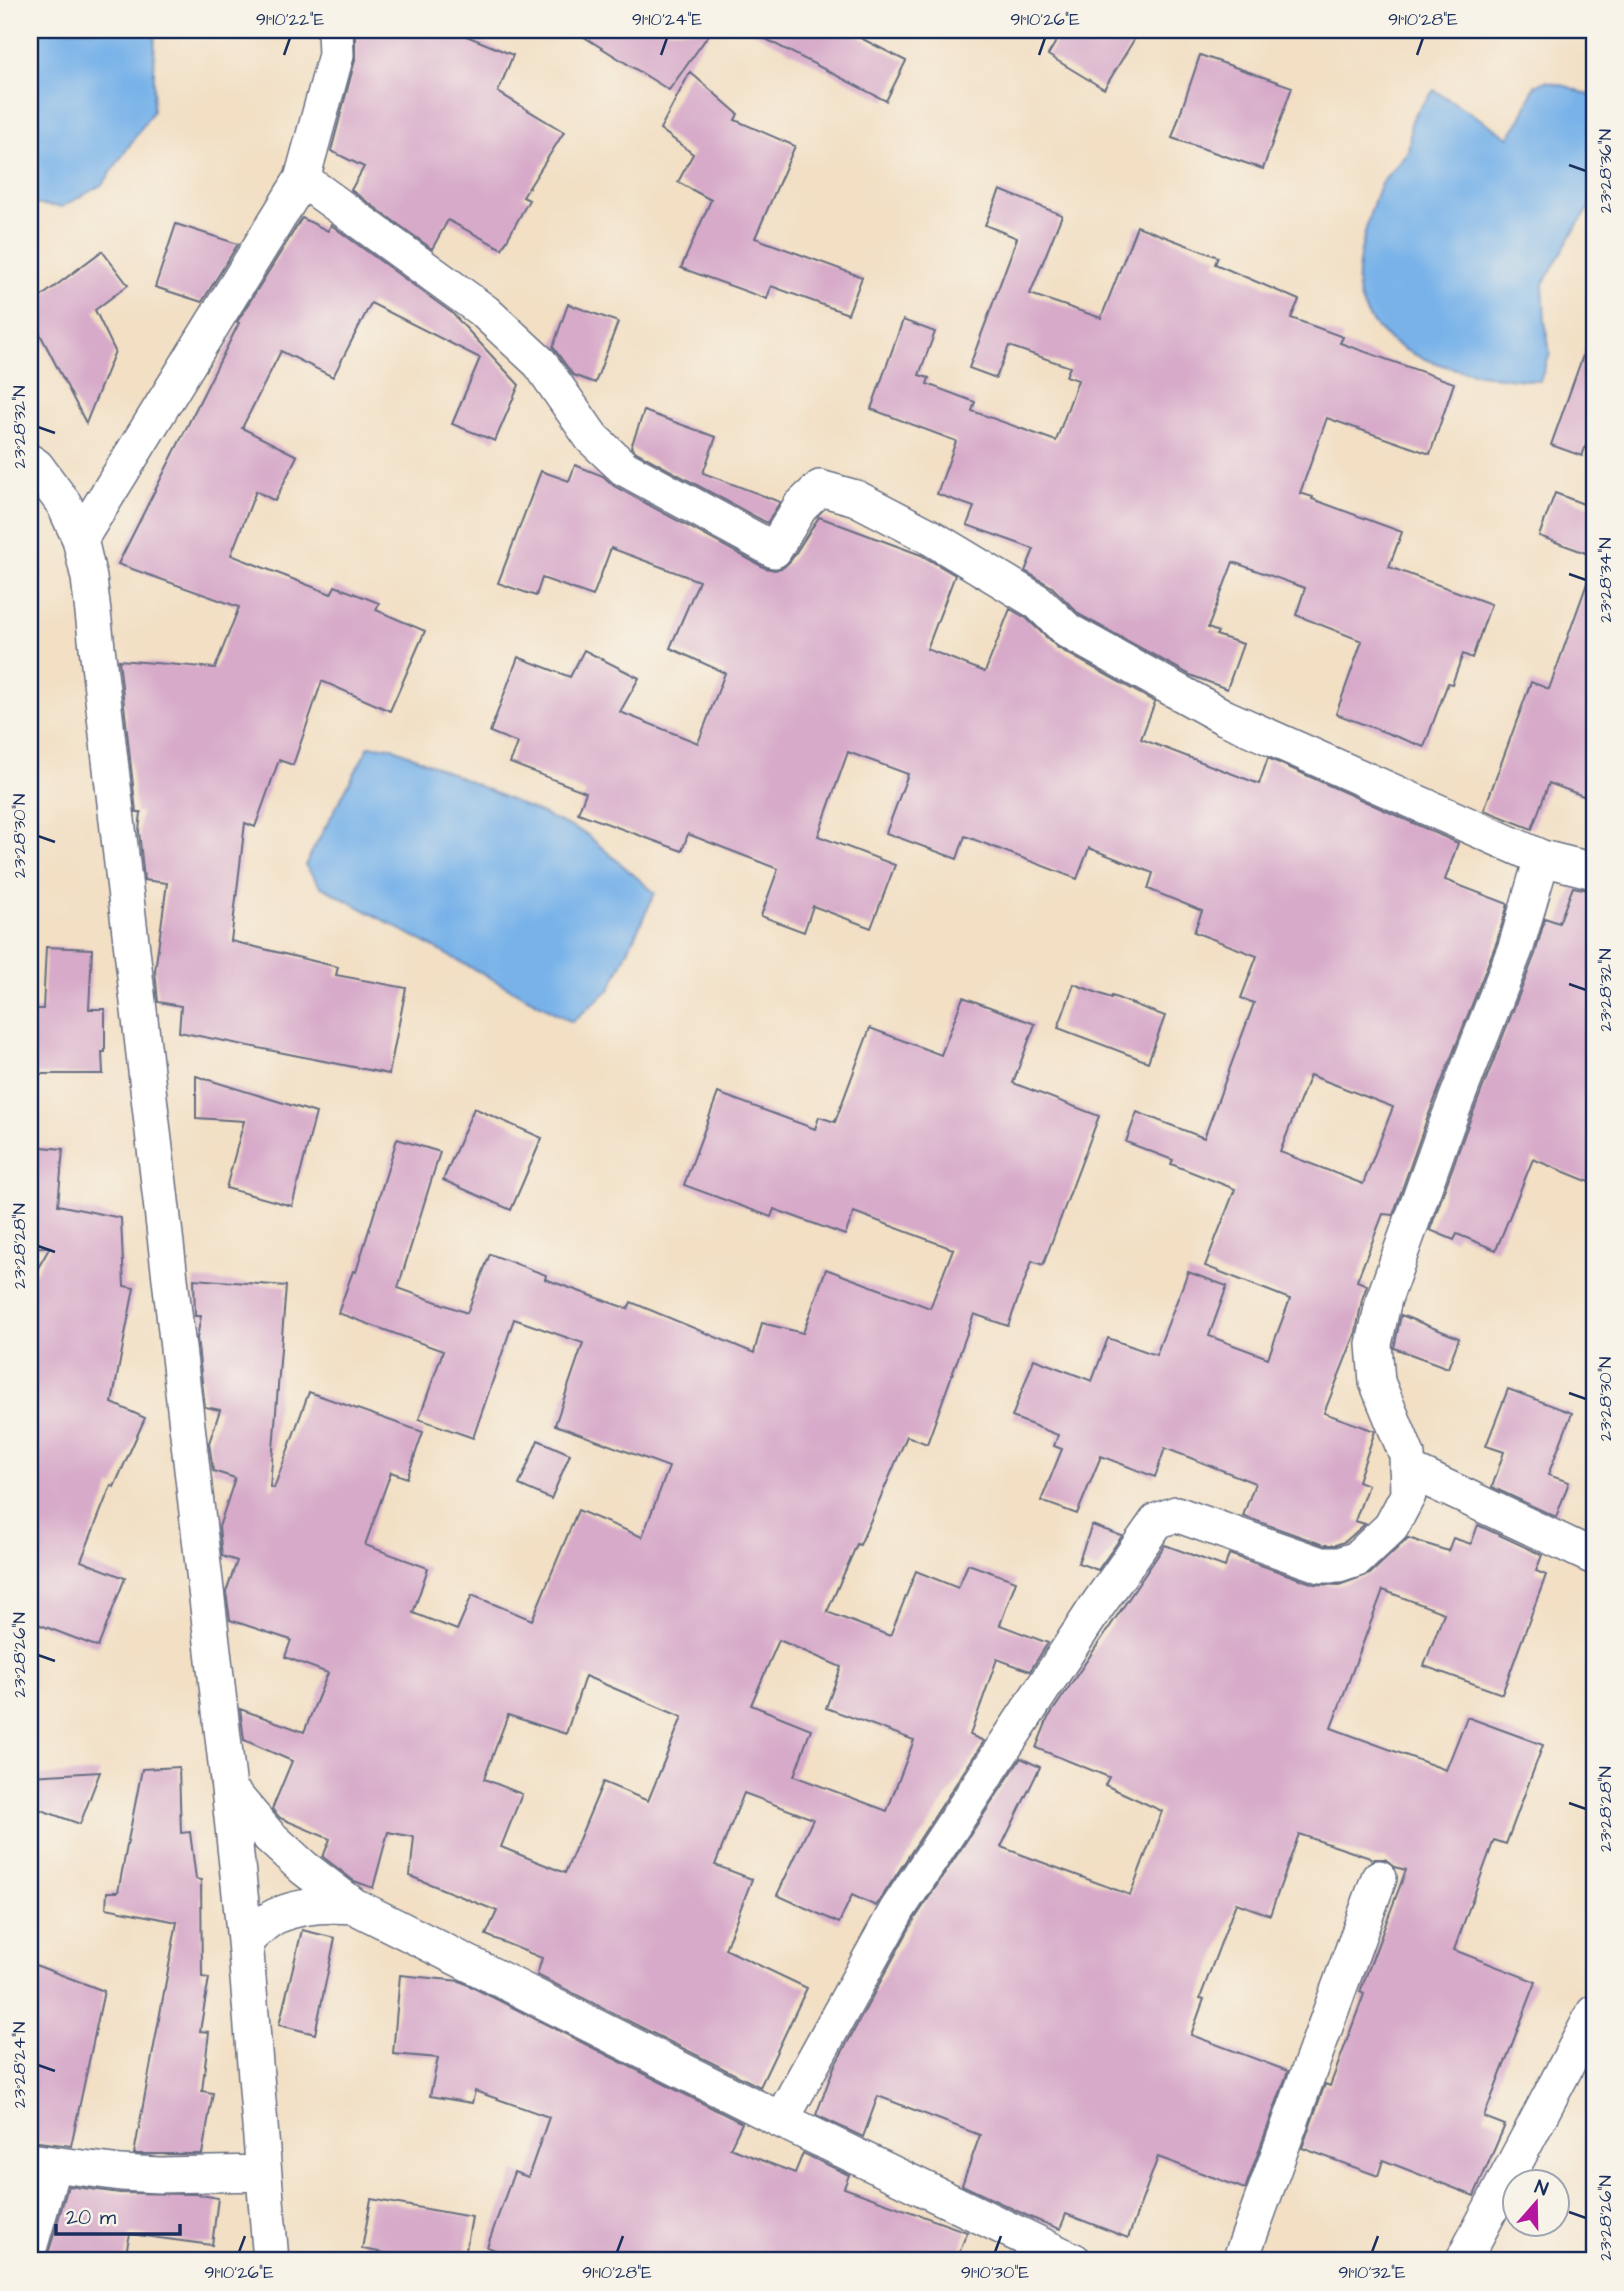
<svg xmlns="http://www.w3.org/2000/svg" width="1624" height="2291" font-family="'Architects Daughter',sans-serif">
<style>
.water{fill:#78b2e9;stroke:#4a70a4;stroke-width:2}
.building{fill:#d7aac9;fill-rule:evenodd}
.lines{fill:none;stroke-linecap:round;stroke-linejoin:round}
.minor-casing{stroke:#666d82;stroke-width:38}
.minor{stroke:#fff;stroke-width:35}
.ticks{fill:none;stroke:#1b2f5e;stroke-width:2.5}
.neatline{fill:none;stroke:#1b2f5e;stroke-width:2.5}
.ticks-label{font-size:18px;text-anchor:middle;fill:#1b2f5e}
</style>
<rect width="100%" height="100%" fill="#f7f3e8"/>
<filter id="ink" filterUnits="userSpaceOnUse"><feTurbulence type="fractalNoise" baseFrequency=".0143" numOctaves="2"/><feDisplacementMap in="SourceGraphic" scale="14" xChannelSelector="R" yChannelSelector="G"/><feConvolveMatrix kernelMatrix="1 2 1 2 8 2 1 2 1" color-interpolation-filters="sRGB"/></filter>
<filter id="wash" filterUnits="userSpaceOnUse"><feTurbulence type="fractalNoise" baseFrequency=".00686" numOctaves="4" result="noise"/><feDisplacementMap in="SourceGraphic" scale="28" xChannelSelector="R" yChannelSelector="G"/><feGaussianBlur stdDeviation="1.57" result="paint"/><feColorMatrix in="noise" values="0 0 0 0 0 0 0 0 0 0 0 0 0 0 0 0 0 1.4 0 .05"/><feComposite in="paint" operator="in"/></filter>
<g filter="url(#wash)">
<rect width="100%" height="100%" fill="#f2dfc4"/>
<path class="water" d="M 30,30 L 155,30 L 153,111 L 103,184 L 62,207 L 30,204 Z
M 1546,81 L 1569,87 L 1594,97 L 1594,202 L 1578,224 L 1543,284 L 1545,321 L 1550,354 L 1540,381 C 1480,377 1376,364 1359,294 C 1353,269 1369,214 1378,190 C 1385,172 1400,166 1407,152 C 1412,143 1408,129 1412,120 C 1416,110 1428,99 1434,90 L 1509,137 L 1522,117 L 1535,85 Z
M 369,746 L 392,747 L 585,833 L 655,893 L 610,989 L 572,1022 L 320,886 L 305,865 Z"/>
<g id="blocks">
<path class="building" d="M 355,30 L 452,30 L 513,55 L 498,92 L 564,132 L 523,197 L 529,200 L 502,249 L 448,220 L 432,249 L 351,190 L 364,167 L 331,151 L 355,60 Z
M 573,30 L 712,30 L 669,90 Z
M 748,30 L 845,30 L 906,61 L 886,101 Z
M 1063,30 L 1140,30 L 1104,89 L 1048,55 Z
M 1200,55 L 1292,87 L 1263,169 L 1172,138 Z
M 690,72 L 738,114 L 735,120 L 795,146 L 755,238 L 862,277 L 848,314 L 771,286 L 767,299 L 681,268 L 711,200 L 678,182 L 693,154 L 660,129 Z
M 1000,190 L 1062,215 L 1030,294 L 1101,318 L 1137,226 L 1218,257 L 1215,264 L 1299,300 L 1291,318 L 1343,337 L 1340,343 L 1454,383 L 1430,454 L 1327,418 L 1300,493 L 1313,497 L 1312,499 L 1402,532 L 1389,567 L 1491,604 L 1472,658 L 1463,654 L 1452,684 L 1448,683 L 1424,747 L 1336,714 L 1362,641 L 1296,615 L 1305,588 L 1233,562 L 1208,628 L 1218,632 L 1216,635 L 1243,644 L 1227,689 L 1190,675 L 1080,615 L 1052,587 L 1025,571 L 1034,549 L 967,525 L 974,507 L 937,494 L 956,441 L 871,409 L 903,320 L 935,332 L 919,375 L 929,378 L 927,384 L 975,402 L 972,411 L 1056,441 L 1078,380 L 1066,376 L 1070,367 L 1009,346 L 996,378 L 969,368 L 1017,238 L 985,225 Z
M 302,218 L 328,231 L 331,225 L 452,313 L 519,385 L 495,441 L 452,424 L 480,358 L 371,303 L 333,377 L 281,351 L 242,428 L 297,456 L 275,501 L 256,491 L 231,555 L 331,594 L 335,586 L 379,603 L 376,610 L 425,631 L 390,711 L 322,681 L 293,765 L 279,760 L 255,827 L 245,823 L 231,941 L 338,967 L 336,975 L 406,988 L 389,1074 L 179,1032 L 181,1006 L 158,1002 L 155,971 L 167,883 L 144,880 L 139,831 L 141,812 L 136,812 L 119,660 L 215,668 L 239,607 L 118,564 L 239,323 L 237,322 Z
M 176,224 L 238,244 L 202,302 L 155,287 Z
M 102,251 L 128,285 L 95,310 L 115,351 L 86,423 L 38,330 L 30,327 L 30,305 Z
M 568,304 L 618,322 L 595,383 L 573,375 L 553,347 Z
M 1590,336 L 1594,337 L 1594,424 L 1582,456 L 1551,445 Z
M 644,411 L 716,437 L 703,473 L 780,502 L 767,523 L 636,452 L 631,447 Z
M 575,465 L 603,476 L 614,486 L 765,568 L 775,570 L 784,567 L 791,560 L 819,517 L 921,555 L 955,575 L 927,649 L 985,672 L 1010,609 L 1026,618 L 1058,648 L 1155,702 L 1141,739 L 1259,784 L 1268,758 L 1458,843 L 1445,880 L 1508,904 L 1497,941 L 1427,1119 L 1393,1215 L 1383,1214 L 1357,1281 L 1367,1285 L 1362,1300 L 1356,1332 L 1324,1413 L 1375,1431 L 1358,1481 L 1368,1485 L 1355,1521 L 1365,1524 L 1346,1541 L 1336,1545 L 1324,1545 L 1243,1516 L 1255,1483 L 1165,1448 L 1155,1477 L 1101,1456 L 1077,1514 L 1041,1501 L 1062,1449 L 1054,1446 L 1058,1435 L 1012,1417 L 1034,1359 L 1092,1381 L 1108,1338 L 1156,1355 L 1188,1272 L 1227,1286 L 1209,1336 L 1268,1358 L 1290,1299 L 1205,1266 L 1235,1189 L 1171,1164 L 1173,1160 L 1126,1142 L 1137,1112 L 1204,1138 L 1254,1003 L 1241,998 L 1257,956 L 1194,932 L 1202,911 L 1148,889 L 1153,873 L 1089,848 L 1077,879 L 965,836 L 957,859 L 886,833 L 908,774 L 848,752 L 818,836 L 895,865 L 871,928 L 813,906 L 804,932 L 761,916 L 778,869 L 688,834 L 682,851 L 578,813 L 586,792 L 510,763 L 518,743 L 490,732 L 518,657 L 570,677 L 584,650 L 639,678 L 620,712 L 698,743 L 725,673 L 670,648 L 699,581 L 611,548 L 593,596 L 542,578 L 536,596 L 498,583 L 541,471 L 569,481 ZM 1310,1075 L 1393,1107 L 1363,1184 L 1280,1152 Z
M 1555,493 L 1594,508 L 1594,556 L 1539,536 Z
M 1590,575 L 1594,576 L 1594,800 L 1549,783 L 1532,829 L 1484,810 L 1531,682 L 1549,689 Z
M 1573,887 L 1594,891 L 1594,1184 L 1533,1159 L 1496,1250 L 1457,1234 L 1454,1240 L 1430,1230 L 1465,1133 L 1535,954 L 1545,918 L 1559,923 Z
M 46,947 L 92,949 L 89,1009 L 105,1009 L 105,1052 L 102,1052 L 103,1074 L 30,1074 L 30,1009 L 43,1009 Z
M 1074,984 L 1111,998 L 1112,996 L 1165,1016 L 1148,1062 L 1058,1028 Z
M 963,997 L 1035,1024 L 1013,1083 L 1099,1116 L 1043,1265 L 1032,1261 L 1008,1326 L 974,1314 L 927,1444 L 907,1436 L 860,1545 L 857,1544 L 827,1612 L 890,1636 L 916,1571 L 958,1588 L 968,1564 L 1016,1581 L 1000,1625 L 1048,1643 L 1030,1671 L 997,1659 L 970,1735 L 984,1741 L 876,1906 L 852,1895 L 839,1923 L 777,1895 L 813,1819 L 744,1793 L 715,1865 L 752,1879 L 725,1949 L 807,1988 L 760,2087 L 537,1975 L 542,1958 L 486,1935 L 497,1911 L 410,1876 L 414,1837 L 388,1832 L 373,1888 L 354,1881 L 323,1857 L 330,1839 L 280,1818 L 272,1809 L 292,1761 L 244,1740 L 240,1709 L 304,1732 L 328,1673 L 285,1657 L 291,1640 L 230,1620 L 226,1592 L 237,1561 L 222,1556 L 219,1527 L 235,1478 L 213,1471 L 209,1443 L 220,1410 L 205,1407 L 197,1338 L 201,1316 L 195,1316 L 194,1279 L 286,1286 L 270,1487 L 274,1488 L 309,1392 L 423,1432 L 407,1478 L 391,1472 L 365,1545 L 428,1568 L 413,1613 L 457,1630 L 472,1595 L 532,1620 L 578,1510 L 642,1537 L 669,1467 L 555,1425 L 583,1343 L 514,1319 L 473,1438 L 419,1419 L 443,1351 L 338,1313 L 353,1271 L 356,1272 L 397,1139 L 440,1152 L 398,1288 L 467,1313 L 490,1254 L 546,1275 L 545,1279 L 628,1309 L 631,1302 L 754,1353 L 762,1323 L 803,1333 L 826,1269 L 930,1308 L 953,1249 L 854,1212 L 845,1235 L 774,1209 L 771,1217 L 684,1185 L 718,1093 L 815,1129 L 819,1117 L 835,1122 L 870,1028 L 941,1055 ZM 779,1640 L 841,1667 L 826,1708 L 914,1740 L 887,1811 L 794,1776 L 811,1729 L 751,1705 ZM 585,1676 L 682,1717 L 648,1801 L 603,1782 L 565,1873 L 501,1847 L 522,1794 L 484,1779 L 508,1715 L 566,1734 Z
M 196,1076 L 316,1113 L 292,1206 L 226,1188 L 244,1121 L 196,1118 Z
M 474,1108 L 542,1138 L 511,1210 L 443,1180 Z
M 30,1146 L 63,1149 L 58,1205 L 121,1218 L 124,1286 L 134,1288 L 112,1403 L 145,1418 L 114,1487 L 111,1485 L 81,1561 L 125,1578 L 98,1647 L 30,1621 L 30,1282 L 50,1247 L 30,1247 Z
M 1401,1315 L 1459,1338 L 1448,1368 L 1394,1348 Z
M 1508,1389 L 1572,1413 L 1548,1475 L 1569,1482 L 1556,1517 L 1492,1487 L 1504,1452 L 1486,1446 Z
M 538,1440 L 570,1454 L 551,1499 L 519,1485 Z
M 1092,1525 L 1122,1536 L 1098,1570 L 1078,1563 Z
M 1478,1525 L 1542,1555 L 1536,1571 L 1546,1575 L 1502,1694 L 1424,1666 L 1444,1613 L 1383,1590 L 1331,1728 L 1446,1770 L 1467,1717 L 1543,1745 L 1506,1844 L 1494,1840 L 1454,1950 L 1536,1982 L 1484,2117 L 1505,2125 L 1474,2196 L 1383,2160 L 1378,2176 L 1302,2148 L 1325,2084 L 1330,2086 L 1364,1994 L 1360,1992 L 1406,1870 L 1395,1867 L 1385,1859 L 1373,1859 L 1299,1834 L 1270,1915 L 1236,1903 L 1200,1998 L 1204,1999 L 1191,2035 L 1288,2071 L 1245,2189 L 1158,2157 L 1128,2238 L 1066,2214 L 1060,2229 L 1032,2218 L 962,2185 L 980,2135 L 878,2096 L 863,2137 L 816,2115 L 834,2067 L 914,1920 L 1021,1758 L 1040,1767 L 1001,1847 L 1130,1895 L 1162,1811 L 1105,1785 L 1109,1777 L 1036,1748 L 1048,1718 L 1165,1545 L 1225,1567 L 1229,1554 L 1314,1584 L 1339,1585 L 1370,1574 L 1408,1538 L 1448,1551 L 1453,1538 L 1471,1544 Z
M 179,1767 L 181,1833 L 190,1832 L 196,1879 L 201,1880 L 202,1977 L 209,1978 L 200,2031 L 209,2032 L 202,2091 L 213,2093 L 202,2154 L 134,2154 L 177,1922 L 106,1908 L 107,1892 L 118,1892 L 142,1769 Z
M 100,1772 L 80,1824 L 30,1806 L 30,1776 Z
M 302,1930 L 335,1938 L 315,2034 L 279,2025 Z
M 30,1963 L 104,1991 L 71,2146 L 30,2141 Z
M 400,1975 L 460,1981 L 742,2123 L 730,2148 L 795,2173 L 803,2153 L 849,2175 L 844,2188 L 967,2232 L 956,2261 L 525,2261 L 487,2247 L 514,2172 L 528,2177 L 549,2117 L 475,2091 L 472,2103 L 430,2096 L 438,2058 L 393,2054 Z
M 68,2186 L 120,2193 L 195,2194 L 218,2198 L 212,2245 L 130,2234 L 124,2261 L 41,2261 L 49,2251 Z
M 371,2199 L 472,2217 L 464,2261 L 401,2261 L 402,2256 L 362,2249 Z"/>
</g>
</g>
<g filter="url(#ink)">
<use href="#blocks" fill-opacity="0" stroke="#666d82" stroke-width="2"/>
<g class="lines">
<g class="minor-casing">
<path id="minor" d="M 302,179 L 485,312 L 540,363 L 592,438 L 624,468 L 774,550 L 800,507 L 820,488 L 856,498 L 927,535 L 1038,602 L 1068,631 L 1224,717 L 1542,858 L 1594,871
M 30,462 L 36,466 L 64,504 L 80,539 L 89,578 L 229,1789 L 245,1941 L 271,2261
M 80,539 L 302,179 L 336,55 L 335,30
M 1407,1469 L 1594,1557
M 229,1789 L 269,1836 L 304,1868 L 354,1906 L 781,2120 L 1074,2261
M 245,1941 C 254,1933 265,1921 276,1916 C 300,1905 329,1904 354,1906
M 781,2120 L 897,1910 L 1095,1609 L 1157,1521 L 1176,1514 L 1321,1565 L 1339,1565 L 1357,1559 L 1391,1527 L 1408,1495 L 1407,1455 L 1377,1382 L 1374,1344 L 1384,1299 L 1446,1126 L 1516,947 L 1542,858
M 30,2161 L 121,2173 L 159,2175 L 264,2173
M 30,2245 L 53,2165
M 1240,2261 L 1379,1878
M 1463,2261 L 1594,2013"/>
</g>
<use href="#minor" class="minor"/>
</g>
</g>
<path class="ticks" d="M 284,55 L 290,38M 661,55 L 667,38M 1039,55 L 1045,38M 1417,55 L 1423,38M 1569,165 L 1586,171M 38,427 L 55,433M 1569,574 L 1586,580M 38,836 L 55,842M 1569,984 L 1586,990M 38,1246 L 55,1252M 1569,1393 L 1586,1399M 38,1655 L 55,1661M 1569,1803 L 1586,1809M 38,2065 L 55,2071M 1569,2212 L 1586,2218M 239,2252 L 245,2236M 617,2252 L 623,2236M 995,2252 L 1001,2236M 1372,2252 L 1378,2236"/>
<rect width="1624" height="2291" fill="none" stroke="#f7f3e8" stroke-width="77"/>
<g transform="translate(1536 2203) rotate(20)"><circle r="33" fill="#f7f3e8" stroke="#9fa5b1" stroke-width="2"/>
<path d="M0-5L12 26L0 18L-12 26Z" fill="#b5179e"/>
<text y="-10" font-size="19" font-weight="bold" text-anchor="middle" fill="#1b2f5e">N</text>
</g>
<path d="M56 2224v10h124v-10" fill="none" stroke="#1b2f5e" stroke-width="3.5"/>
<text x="66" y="2224" font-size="21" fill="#1b2f5e" stroke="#f7f3e8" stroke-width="5" paint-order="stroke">20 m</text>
<rect x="38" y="38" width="1548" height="2214" class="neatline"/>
<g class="ticks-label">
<text x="290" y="25">91°10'22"E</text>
<text x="667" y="25">91°10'24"E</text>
<text x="1045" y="25">91°10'26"E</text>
<text x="1423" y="25">91°10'28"E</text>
<text transform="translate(1605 171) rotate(-90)" y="6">23°28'36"N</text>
<text transform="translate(19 427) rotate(-90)" y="6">23°28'32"N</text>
<text transform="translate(1605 580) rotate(-90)" y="6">23°28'34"N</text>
<text transform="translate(19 836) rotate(-90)" y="6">23°28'30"N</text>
<text transform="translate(1605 990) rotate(-90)" y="6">23°28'32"N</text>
<text transform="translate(19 1246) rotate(-90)" y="6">23°28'28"N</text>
<text transform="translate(1605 1399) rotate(-90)" y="6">23°28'30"N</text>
<text transform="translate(19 1655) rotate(-90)" y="6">23°28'26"N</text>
<text transform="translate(1605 1809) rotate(-90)" y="6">23°28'28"N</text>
<text transform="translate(19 2065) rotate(-90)" y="6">23°28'24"N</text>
<text transform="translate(1605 2218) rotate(-90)" y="6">23°28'26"N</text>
<text x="239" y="2278">91°10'26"E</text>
<text x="617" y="2278">91°10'28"E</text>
<text x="995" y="2278">91°10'30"E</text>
<text x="1372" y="2278">91°10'32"E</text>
</g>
</svg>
